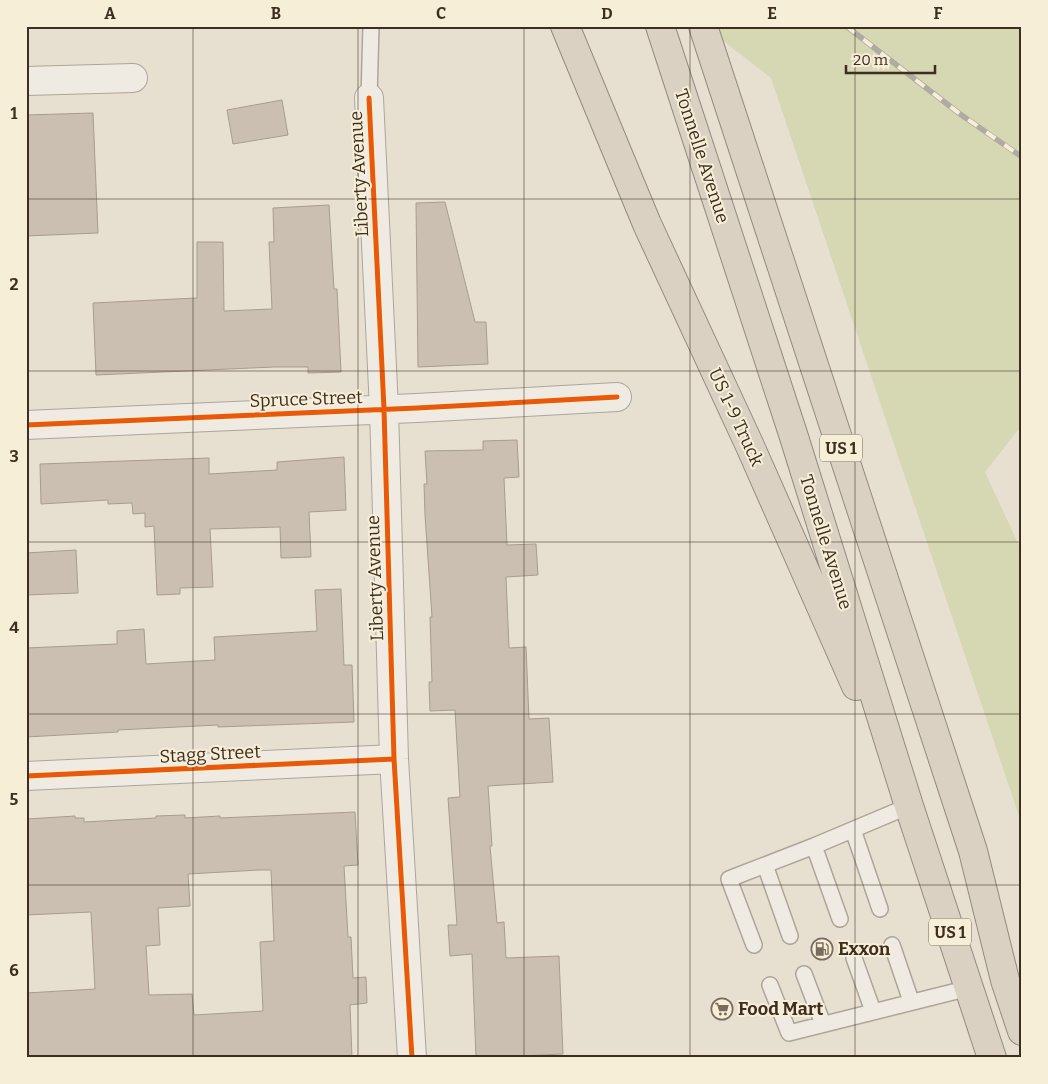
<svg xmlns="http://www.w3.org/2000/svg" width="1048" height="1084" font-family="Bitter,serif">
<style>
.green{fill:#d6d7b3}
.building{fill:#cbbfb2;stroke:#a89c90;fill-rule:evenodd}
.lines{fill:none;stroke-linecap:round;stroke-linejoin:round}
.lane-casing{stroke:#ada599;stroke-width:18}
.street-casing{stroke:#ada599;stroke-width:30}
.highway-casing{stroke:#928b80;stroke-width:30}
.lane{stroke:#efebe3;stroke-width:15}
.street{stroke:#efebe3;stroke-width:28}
.highway{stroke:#dad1c2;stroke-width:28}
.rail-casing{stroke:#afaaa2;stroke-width:5.5}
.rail{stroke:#f7eed8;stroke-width:4;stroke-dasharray:11;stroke-linecap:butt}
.cycleway-casing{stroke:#f7eed8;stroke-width:8}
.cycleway{stroke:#e8590c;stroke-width:5}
.grid{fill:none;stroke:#3d2e20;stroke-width:1;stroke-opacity:0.55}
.labels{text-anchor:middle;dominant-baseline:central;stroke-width:4;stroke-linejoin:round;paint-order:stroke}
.shield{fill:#f7eed8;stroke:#756857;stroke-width:1}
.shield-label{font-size:16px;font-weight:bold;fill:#3d2e20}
.street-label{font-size:18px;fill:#3d2e20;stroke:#f7eed8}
.poi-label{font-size:18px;font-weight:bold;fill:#3d2e20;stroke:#f7eed8;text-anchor:start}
.neatline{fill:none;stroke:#3d2e20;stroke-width:2}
.grid-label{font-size:16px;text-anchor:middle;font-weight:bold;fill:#3d2e20}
</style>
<rect width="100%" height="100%" fill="#e7e0d1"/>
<path class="green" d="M 704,26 L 1022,26 L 1022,147 L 1018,146 L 1022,171 L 1022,425 L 985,472 L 1022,552 L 1022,825 L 771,78 Z"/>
<path class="building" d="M 282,100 L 288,135 L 233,144 L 227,110 Z
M 93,113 L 98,233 L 26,236 L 26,115 Z
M 445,202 L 475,322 L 486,322 L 488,364 L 418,367 L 416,203 Z
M 329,205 L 334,289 L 337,289 L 341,372 L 308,373 L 308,367 L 274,367 L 96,375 L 93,303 L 197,298 L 197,242 L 223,242 L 224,311 L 272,309 L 269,242 L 274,242 L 273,208 Z
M 517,440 L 519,477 L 504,478 L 507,545 L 536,544 L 538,575 L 506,577 L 509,648 L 526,647 L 529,719 L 549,718 L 553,782 L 488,786 L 492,846 L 490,846 L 497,923 L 504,922 L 506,958 L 559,956 L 563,1054 L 476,1058 L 472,954 L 450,956 L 448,925 L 457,925 L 448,798 L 460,797 L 455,710 L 430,711 L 429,682 L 432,682 L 430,617 L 432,617 L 425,515 L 424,484 L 427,484 L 425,451 L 483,450 L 483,441 Z
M 344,457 L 346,510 L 309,512 L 311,557 L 281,558 L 280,527 L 210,529 L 213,587 L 180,588 L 180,594 L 157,595 L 154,526 L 145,527 L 145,513 L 133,514 L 132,503 L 108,504 L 108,500 L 41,504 L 40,464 L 209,458 L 209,474 L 277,470 L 277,462 Z
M 76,550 L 78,593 L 26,595 L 26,553 Z
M 341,589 L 344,665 L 352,665 L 354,722 L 218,727 L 218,725 L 118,730 L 118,732 L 26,737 L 26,648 L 117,644 L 117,631 L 144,629 L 146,664 L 215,660 L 214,637 L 317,631 L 315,590 Z
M 355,812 L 358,865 L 344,866 L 348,937 L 351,937 L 353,978 L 366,977 L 367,1003 L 350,1005 L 352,1058 L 26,1058 L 26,993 L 95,989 L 91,912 L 26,915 L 27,819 L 75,816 L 75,818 L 84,818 L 84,822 L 156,818 L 156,816 L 185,815 L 185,818 L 220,816 L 220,818 ZM 259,870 L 271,870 L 274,941 L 260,942 L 263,1011 L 194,1015 L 192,994 L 149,995 L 146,946 L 160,945 L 158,908 L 190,906 L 188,874 Z"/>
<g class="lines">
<g class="lane-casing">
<path id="lane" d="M 369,98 L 371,26
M 853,830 L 880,909
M 814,846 L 840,919
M 765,865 L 790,936
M 754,945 L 729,879 L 814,846 L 909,806
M 892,945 L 911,1001
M 854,958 L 873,1011
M 804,974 L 823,1024
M 770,985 L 789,1033 L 969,988"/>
</g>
<g class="street-casing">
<path id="street" d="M 26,81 L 133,78
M 369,98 L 384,409 L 394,759 L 412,1058
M 26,425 L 417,408 L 617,397
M 26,776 L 394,759"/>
</g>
<g class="highway-casing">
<path id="highway" d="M 565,26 L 647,224 L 750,446 L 856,686
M 660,26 L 794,437 L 909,806 L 992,1058
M 703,26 L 973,851 L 1005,980 L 1022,1031"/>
</g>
<use href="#lane" class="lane"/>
<use href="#street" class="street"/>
<use href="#highway" class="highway"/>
<g class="rail-casing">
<path id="rail" d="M 846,26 L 960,114 L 1022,157"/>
</g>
<use href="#rail" class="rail"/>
<g class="cycleway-casing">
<path id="cycleway" d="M 369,98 L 384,409 L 394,759 L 412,1058
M 26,425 L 417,408 L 617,397
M 26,776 L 394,759"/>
</g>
<use href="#cycleway" class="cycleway"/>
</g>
<path class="grid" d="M 193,26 L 193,1058M 358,26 L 358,1058M 524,26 L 524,1058M 690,26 L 690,1058M 855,26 L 855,1058M 26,199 L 1022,199M 26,371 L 1022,371M 26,542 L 1022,542M 26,714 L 1022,714M 26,885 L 1022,885"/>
<defs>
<g id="fuel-ring" transform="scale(1.125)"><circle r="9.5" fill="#f7eed8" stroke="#786c5e" stroke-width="1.5"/><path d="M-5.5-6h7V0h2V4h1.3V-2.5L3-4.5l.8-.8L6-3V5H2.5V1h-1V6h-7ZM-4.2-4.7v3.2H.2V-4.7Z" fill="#786c5e"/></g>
<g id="supermarket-ring" transform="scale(1.125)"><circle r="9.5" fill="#f7eed8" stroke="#786c5e" stroke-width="1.5"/><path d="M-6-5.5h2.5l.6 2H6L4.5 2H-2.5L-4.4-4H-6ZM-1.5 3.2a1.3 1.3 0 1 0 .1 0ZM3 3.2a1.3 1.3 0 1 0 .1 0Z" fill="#786c5e"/></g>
</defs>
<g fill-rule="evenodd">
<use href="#fuel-ring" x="822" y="949"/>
<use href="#supermarket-ring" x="722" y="1009"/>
</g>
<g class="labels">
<g class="shield">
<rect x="820" y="434.5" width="42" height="27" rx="4"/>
<rect x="929" y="918.5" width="42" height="27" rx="4"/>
</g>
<g class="shield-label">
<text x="841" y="448">US 1</text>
<text x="950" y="932">US 1</text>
</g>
<g class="street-label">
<text transform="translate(702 156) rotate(72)">Tonnelle Avenue</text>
<text transform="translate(359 174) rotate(-93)">Liberty Avenue</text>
<text transform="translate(306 399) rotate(-2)">Spruce Street</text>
<text transform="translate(736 417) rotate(65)">US 1-9 Truck</text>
<text transform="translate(826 542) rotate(73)">Tonnelle Avenue</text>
<text transform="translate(375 578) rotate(-92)">Liberty Avenue</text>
<text transform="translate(210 754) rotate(-3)">Stagg Street</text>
</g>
<g class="poi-label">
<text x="838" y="949">Exxon</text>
<text x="738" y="1009">Food Mart</text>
</g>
</g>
<rect width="1048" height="1084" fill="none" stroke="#f7eed8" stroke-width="55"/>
<path d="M846 65v8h89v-8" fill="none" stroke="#3d2e20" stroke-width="2.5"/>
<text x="853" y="65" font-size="15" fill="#3d2e20" stroke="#f7eed8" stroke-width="4" paint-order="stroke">20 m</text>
<rect x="28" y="28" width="992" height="1028" class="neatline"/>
<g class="grid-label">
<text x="110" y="19">A</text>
<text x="276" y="19">B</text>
<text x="441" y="19">C</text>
<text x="607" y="19">D</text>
<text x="772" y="19">E</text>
<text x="938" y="19">F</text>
<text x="14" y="119">1</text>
<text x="14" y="290">2</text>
<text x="14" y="462">3</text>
<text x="14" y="633">4</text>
<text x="14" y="805">5</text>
<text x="14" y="976">6</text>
</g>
</svg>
